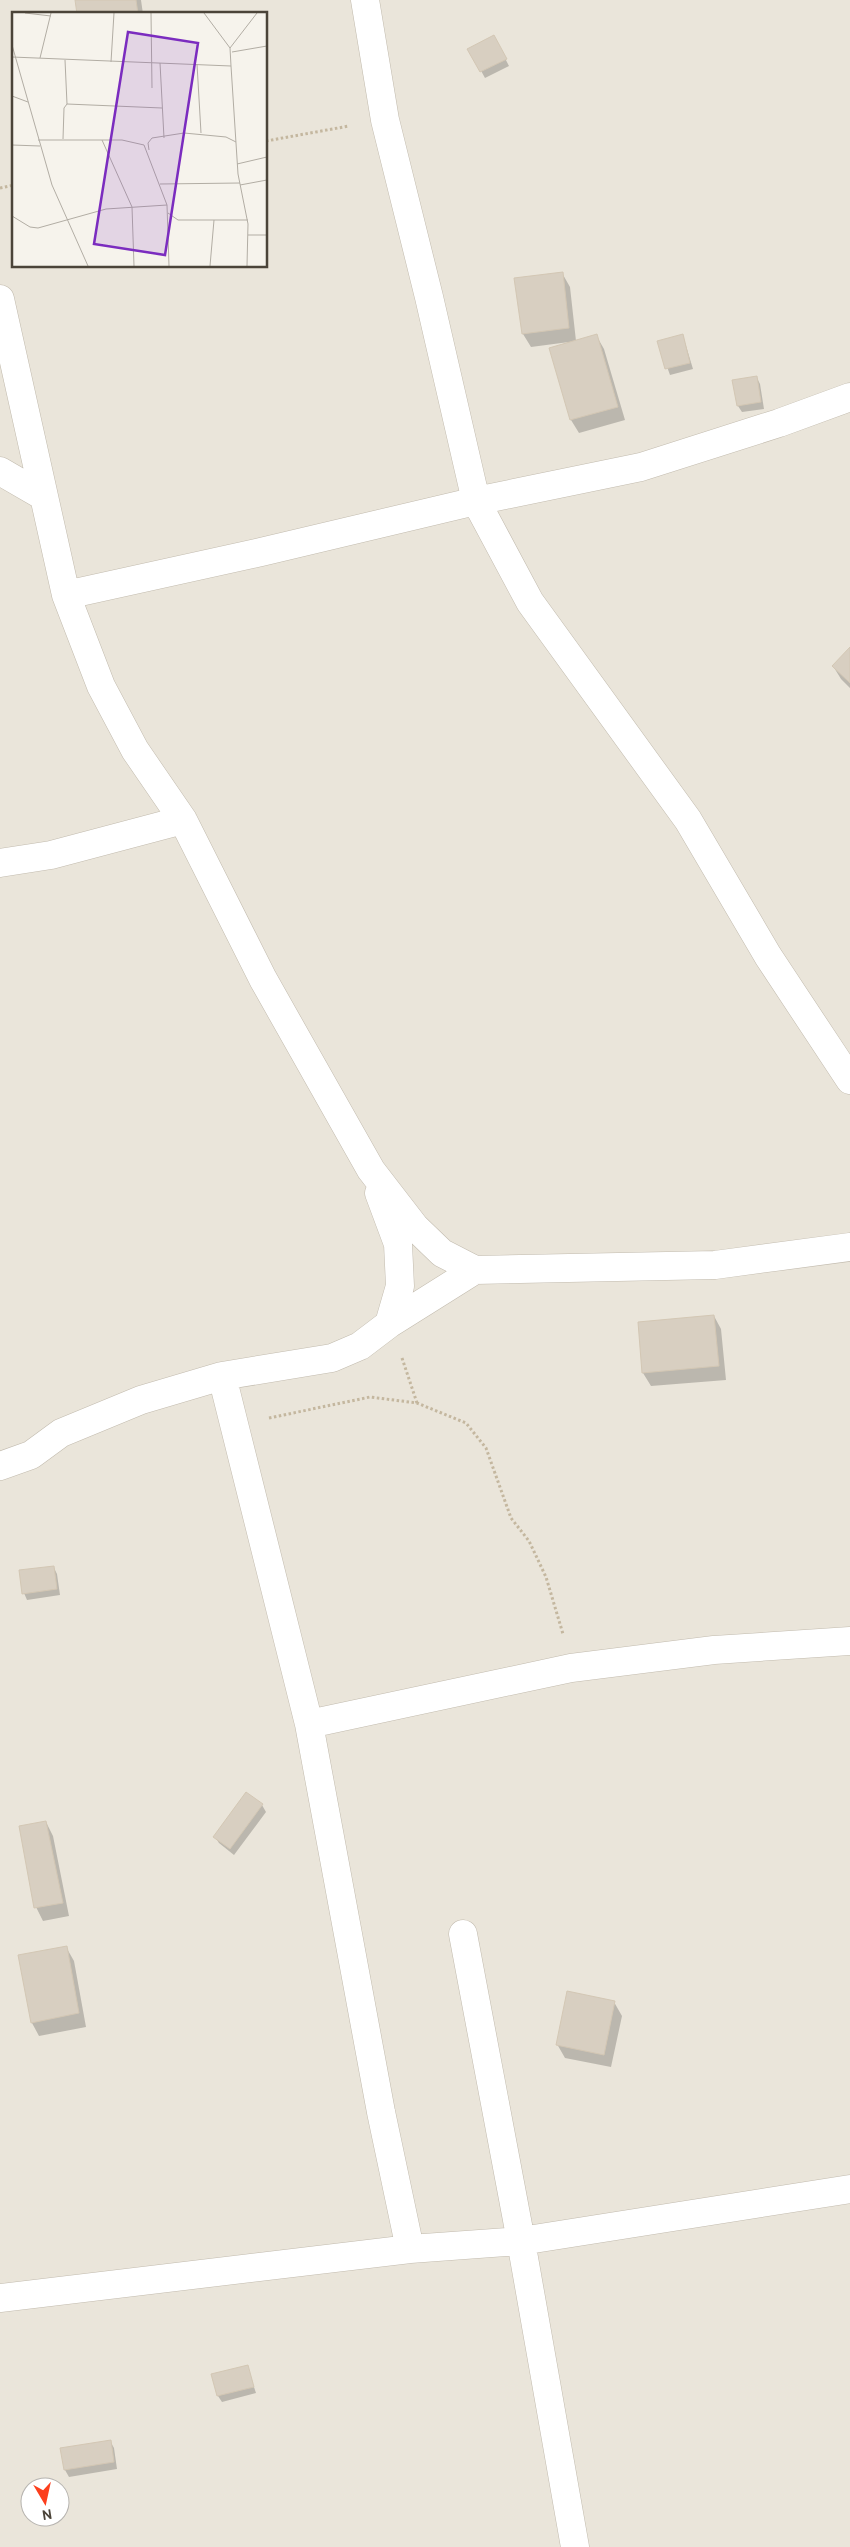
<svg xmlns="http://www.w3.org/2000/svg" width="850" height="2547" font-family="Overpass,sans-serif">
<style>
.residential{fill:#eae5da;fill-rule:evenodd}
.shadow{fill:#0003}
.building{fill:#d8cfc1;stroke:#d3c7b4}
.lines{fill:none;stroke-linecap:round;stroke-linejoin:round}
.street-casing{stroke:#c2bbae;stroke-width:29}
.path{stroke:#c4b79f;stroke-width:3;stroke-dasharray:2.5 2.5;stroke-linecap:butt}
.street{stroke:#fff;stroke-width:28}
.inset-road{fill:none;stroke:#b2ada4;stroke-width:1}
.view{fill:#7b2cbf;fill-opacity:0.15;stroke:#7b2cbf;stroke-width:2.5}
.inset-edge{fill:none;stroke:#4b4439;stroke-width:2.5}
</style>
<rect width="100%" height="100%" fill="#f6f3ec"/>
<path class="residential" d="M 0,0 L 850,0 L 850,2547 L 0,2547 ZM 14,14 L 266,14 L 266,266 L 14,266 ZM 30,2487 L 60,2487 L 60,2517 L 30,2517 Z"/>
<path class="shadow" d="M 76,0 L 141,0 L 143,14 L 79,14 Z
M 494,37 L 509,66 L 485,78 L 469,49 Z
M 562,273 L 570,287 L 576,341 L 596,335 L 604,349 L 625,420 L 579,433 L 571,420 L 551,349 L 569,342 L 531,347 L 523,334 Z
M 683,336 L 693,369 L 670,375 L 658,342 Z
M 757,378 L 760,384 L 764,409 L 742,412 L 738,406 Z
M 850,649 L 850,688 L 841,679 L 833,666 Z
M 714,1316 L 721,1329 L 726,1380 L 651,1386 L 643,1373 Z
M 54,1568 L 57,1574 L 60,1595 L 27,1600 L 24,1593 Z
M 262,1805 L 266,1812 L 234,1855 L 219,1843 L 215,1837 Z
M 46,1822 L 53,1836 L 69,1916 L 43,1921 L 36,1907 Z
M 66,1947 L 74,1961 L 86,2027 L 39,2036 L 32,2023 Z
M 614,2002 L 622,2016 L 611,2067 L 565,2058 L 557,2044 Z
M 247,2366 L 256,2393 L 222,2402 L 218,2396 Z
M 110,2441 L 114,2448 L 117,2469 L 69,2477 L 65,2470 L 62,2449 Z"/>
<path class="building" d="M 75,0 L 136,0 L 138,14 L 77,14 Z
M 494,35 L 507,59 L 480,72 L 467,49 Z
M 563,272 L 569,328 L 522,334 L 514,278 Z
M 597,334 L 618,407 L 570,420 L 549,348 Z
M 683,334 L 690,363 L 665,369 L 657,341 Z
M 757,376 L 761,402 L 737,406 L 732,380 Z
M 850,647 L 850,683 L 832,666 Z
M 714,1315 L 719,1366 L 642,1373 L 638,1322 Z
M 54,1566 L 57,1589 L 22,1594 L 19,1570 Z
M 246,1792 L 263,1804 L 230,1849 L 213,1837 Z
M 46,1821 L 63,1903 L 34,1908 L 19,1826 Z
M 67,1946 L 79,2013 L 31,2023 L 18,1955 Z
M 567,1991 L 615,2001 L 604,2055 L 556,2045 Z
M 248,2365 L 254,2387 L 217,2396 L 211,2374 Z
M 111,2440 L 114,2462 L 64,2470 L 60,2448 Z"/>
<g class="lines">
<g class="street-casing">
<path id="street" d="M 365,0 L 385,120 L 429,297 L 476,501 L 530,602 L 688,820 L 768,956 L 850,1080
M 0,299 L 66,595 L 101,686 L 135,750 L 183,820 L 263,979 L 371,1170 L 415,1227 L 442,1253 L 475,1270 L 715,1265 L 850,1247
M 0,471 L 43,496
M 66,595 L 261,552 L 476,501 L 641,467 L 779,423 L 850,397
M 0,863 L 51,855 L 183,820
M 389,1324 L 475,1270
M 222,1376 L 309,1724 L 381,2112 L 410,2249
M 0,1466 L 31,1455 L 61,1433 L 141,1400 L 222,1376 L 332,1358 L 360,1346 L 389,1324 L 400,1286 L 398,1244 L 379,1193
M 309,1724 L 571,1668 L 714,1650 L 850,1641
M 463,1934 L 521,2241 L 575,2547
M 0,2298 L 410,2249 L 521,2241 L 850,2189"/>
</g>
<path class="path" d="M 266,141 L 349,126
M 0,188 L 14,185
M 402,1358 L 417,1403
M 269,1418 L 370,1397 L 417,1403 L 466,1423 L 486,1448 L 511,1518 L 529,1541 L 546,1577 L 563,1634"/>
<use href="#street" class="street"/>
</g>
<g transform="translate(12 12)">
<rect width="255" height="255" fill="#f6f3ec"/>
<path class="inset-road" d="M 13,1 L 39,4M 139,1 L 140,76M 192,1 L 218,36 L 219,54M 0,33 L 40,173 L 76,254M 218,36 L 245,1M 220,40 L 255,34M 0,45 L 219,54 L 226,162 L 236,212 L 235,254M 28,46 L 39,1M 53,48 L 55,92M 99,50 L 102,1M 148,51 L 152,126M 185,52 L 189,121M 0,84 L 16,90M 51,127 L 52,96 L 55,92 L 150,96M 26,128 L 110,128 L 132,133 L 155,193 L 157,254M 90,128 L 120,195 L 122,254M 0,133 L 28,134M 137,138 L 136,131 L 140,126 L 172,121 L 214,125 L 224,130M 225,152 L 255,145M 148,172 L 228,171M 228,173 L 255,168M 156,201 L 166,208 L 236,208M 0,204 L 18,215 L 26,216 L 94,197 L 155,193M 236,223 L 255,223M 198,254 L 202,208"/>
<path class="view" d="M 116,20 L 186,31 L 153,243 L 82,232 Z"/>
<rect width="255" height="255" class="inset-edge"/>
</g>
<g transform="translate(45 2502) rotate(171)"><circle r="24" fill="#ffffff" stroke="#b7b4b0"/>
<path d="M0-4L9 19L0 12L-9 19Z" fill="#fc3f1d"/>
<text y="-8" font-size="14" font-weight="bold" text-anchor="middle" fill="#4b4439">N</text>
</g>
</svg>
